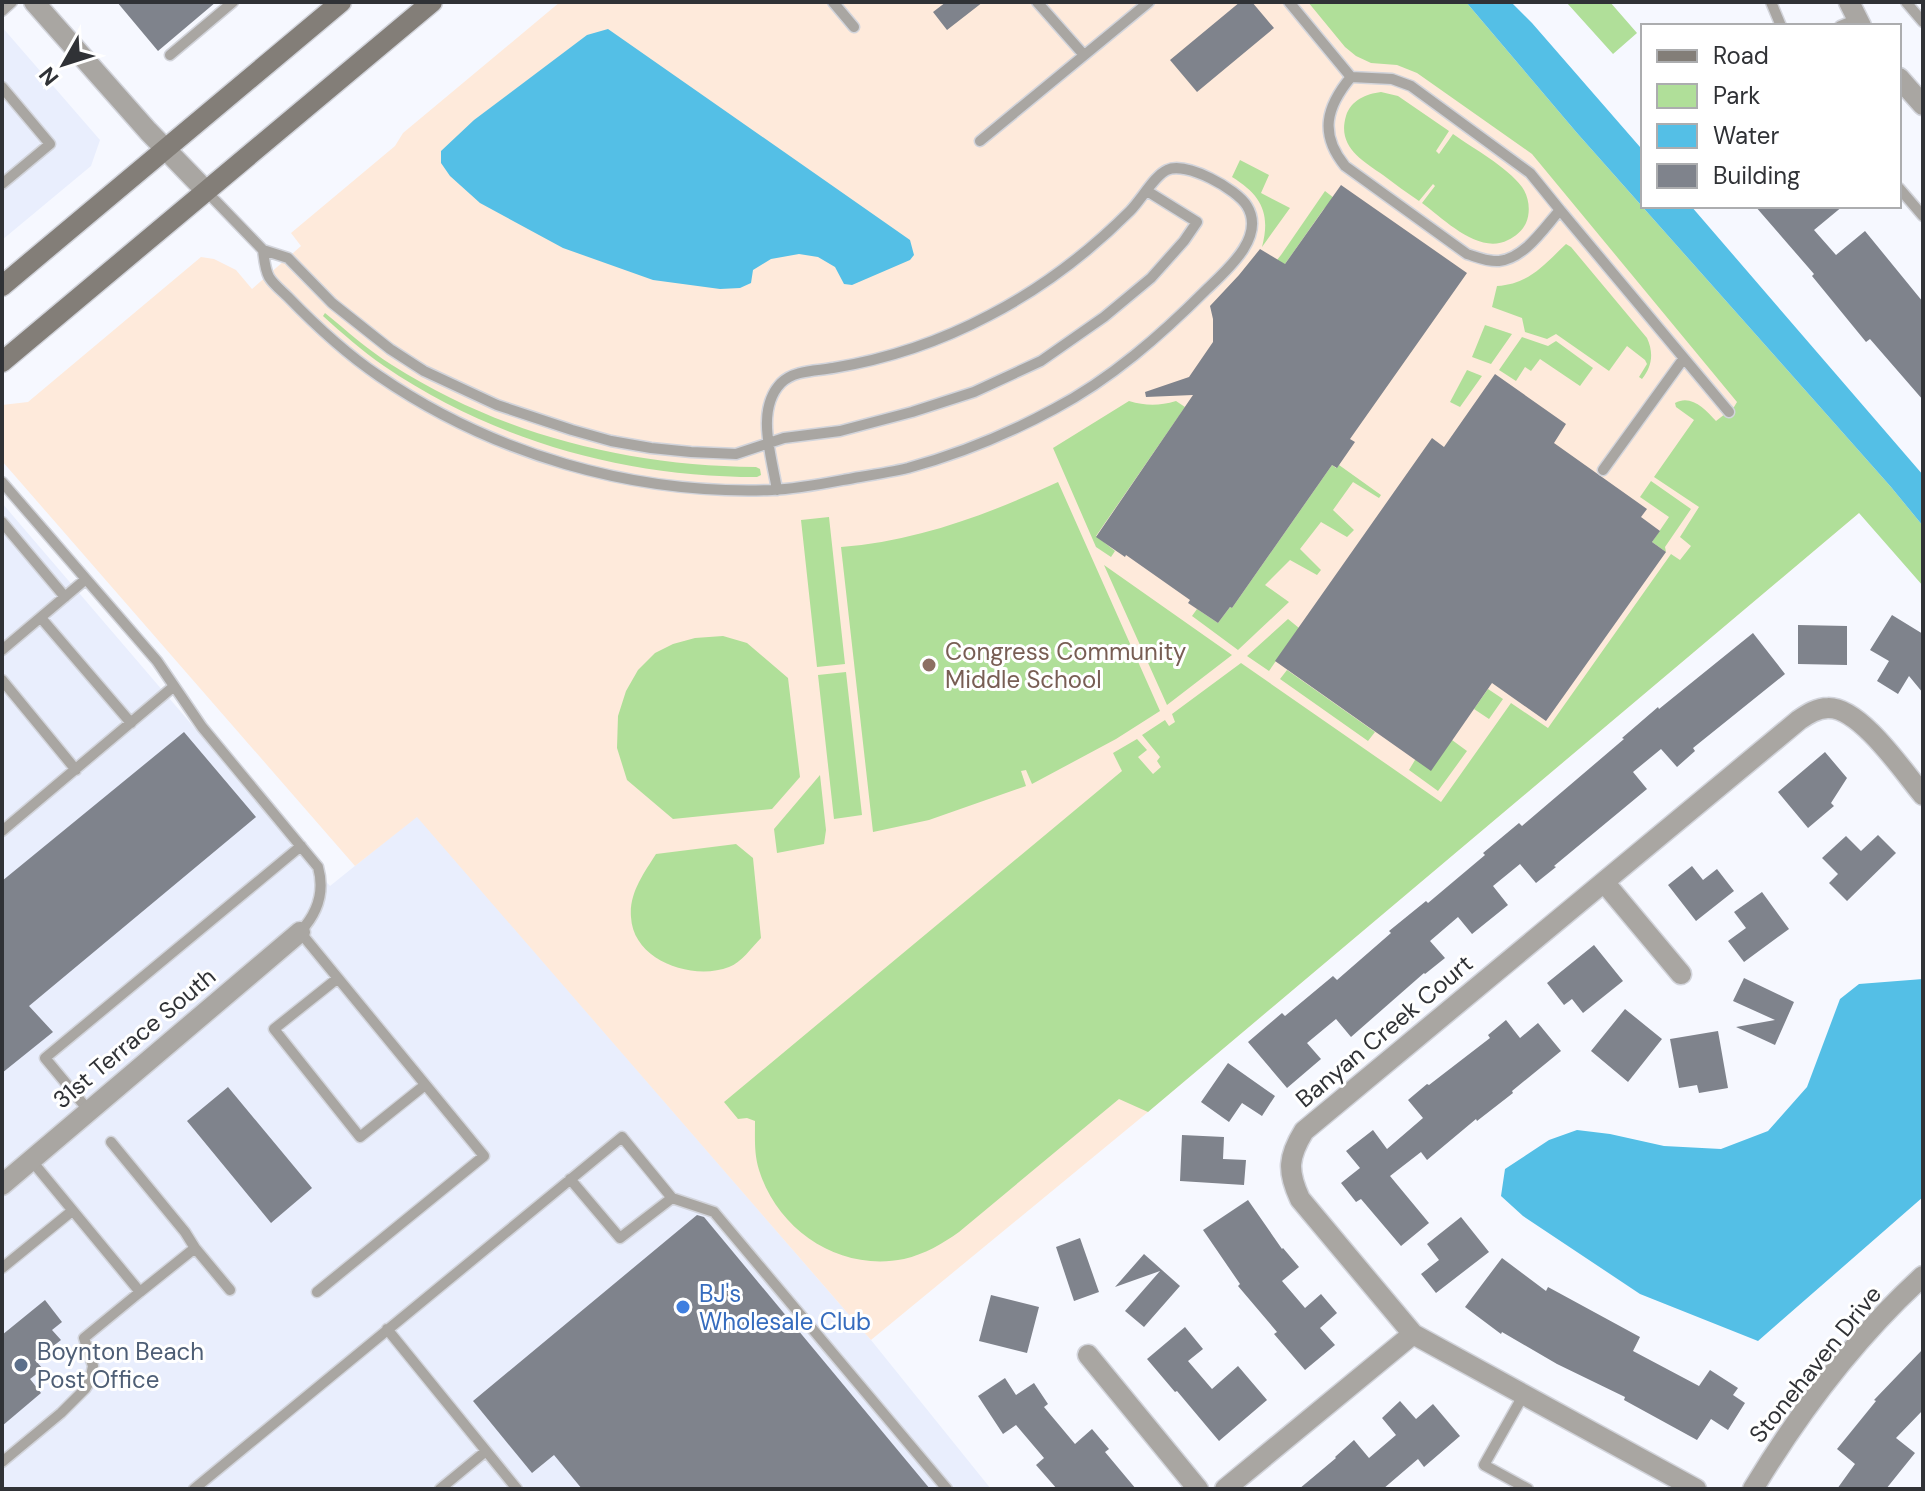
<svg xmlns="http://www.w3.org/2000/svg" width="1925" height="1491" font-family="'DM Sans',sans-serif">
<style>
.built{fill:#e9eefd}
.education{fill:#feeadb}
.green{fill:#b0df99}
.water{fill:#54bfe6}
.building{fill:#7f838c}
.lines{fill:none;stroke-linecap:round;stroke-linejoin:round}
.lane-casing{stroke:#d2d4db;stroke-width:13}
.street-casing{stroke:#d2d4db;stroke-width:23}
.secondary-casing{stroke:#d2d4db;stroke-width:23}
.lane{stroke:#a9a6a2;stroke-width:10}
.street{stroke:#a9a6a2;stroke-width:20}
.secondary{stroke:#837e78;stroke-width:20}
.education-dot{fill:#8d6e63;stroke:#fff;stroke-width:3}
.shop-dot{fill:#3f7fe0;stroke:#fff;stroke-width:3}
.service-dot{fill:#5c6f8a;stroke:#fff;stroke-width:3}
.labels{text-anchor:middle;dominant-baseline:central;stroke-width:6;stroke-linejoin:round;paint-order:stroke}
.education-label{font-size:24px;fill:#785e54;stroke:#fff;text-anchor:start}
.street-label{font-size:24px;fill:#303236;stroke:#fff}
.shop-label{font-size:24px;fill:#366cbe;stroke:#fff;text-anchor:start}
.service-label{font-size:24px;fill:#4e5e75;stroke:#fff;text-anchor:start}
</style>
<rect width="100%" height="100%" fill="#f6f8ff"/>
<path class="built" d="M 2,27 L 100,140 L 91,166 L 2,240 Z
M 2,503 L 330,886 L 417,816 L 871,1340 L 991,1489 L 2,1489 Z"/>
<path class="education" d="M 560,2 L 1417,2 L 1859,513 L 1148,1112 L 871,1340 L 417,817 L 355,866 L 2,461 L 2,405 L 28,402 L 201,257 L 214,259 L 236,270 L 252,289 L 301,246 L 291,233 L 395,146 L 403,133 Z"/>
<path class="green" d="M 1308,2 L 1466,2 L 1577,133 L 1891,487 L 1923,526 L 1923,586 L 1859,513 L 1148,1112 L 1119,1099 L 959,1232 C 942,1244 925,1254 904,1259 C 840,1272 778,1231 759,1170 C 754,1154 755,1138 755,1121 L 747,1118 L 738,1119 L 724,1102 L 1122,771 L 1113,753 L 1137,739 L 1147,750 L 1138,757 L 1153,774 L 1161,767 L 1157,761 L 1160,757 L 1142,735 L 1165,720 L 1169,726 L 1175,722 L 1172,714 L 1241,663 L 1441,802 L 1511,703 L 1548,728 L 1671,554 L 1680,560 L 1691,546 L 1680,537 L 1699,507 L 1654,477 L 1694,420 L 1676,407 L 1675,403 C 1691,394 1705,409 1716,421 L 1734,407 L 1737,402 L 1532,154 L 1417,73 L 1397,65 L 1371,63 L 1356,56 L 1345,47 Z
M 1569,2 L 1610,2 L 1637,33 L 1613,54 L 1567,3 Z
M 1381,92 L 1398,96 L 1449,131 L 1436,151 L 1439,154 L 1453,134 C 1474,149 1506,166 1522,187 C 1529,197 1531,211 1526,223 C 1523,230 1515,237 1508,240 C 1479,255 1445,220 1422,203 L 1435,186 L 1433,184 L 1419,201 C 1407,193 1395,184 1383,175 C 1361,160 1337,146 1346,116 C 1351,100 1366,94 1381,92 Z
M 1240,160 L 1269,175 L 1261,193 L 1290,208 L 1262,247 C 1271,213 1261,195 1232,177 Z
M 1325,191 L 1334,198 L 1323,210 L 1240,328 L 1257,285 L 1281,255 Z
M 1566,244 L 1571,247 L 1647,338 C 1654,353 1652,367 1642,379 L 1639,377 L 1647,364 L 1645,360 L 1627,346 L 1609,371 L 1556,334 L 1547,339 L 1525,332 L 1522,318 L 1492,307 L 1497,286 C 1529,284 1544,265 1566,244 Z
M 325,313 C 347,331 368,350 392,365 C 502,435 628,466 756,467 L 760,469 L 761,475 L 757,477 C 625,477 494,441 384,366 C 362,351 342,333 323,316 Z
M 1485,325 L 1512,334 L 1491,364 L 1472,357 Z
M 1522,337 L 1548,346 L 1556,341 L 1593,368 L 1580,386 L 1540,359 L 1531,371 L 1525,367 L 1516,381 L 1499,370 Z
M 1467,370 L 1482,376 L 1460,407 L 1450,402 Z
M 1129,401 C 1146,406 1159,406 1176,401 L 1185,407 L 1096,536 L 1115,551 L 1111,557 L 1096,547 L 1053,448 Z
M 1332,465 L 1336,468 L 1339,465 L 1381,495 L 1379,498 L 1353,482 L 1333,510 L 1354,530 L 1347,537 L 1321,522 L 1300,549 L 1321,570 L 1317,575 L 1290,560 L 1265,585 L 1289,602 L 1238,650 L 1192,616 L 1197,609 L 1218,623 L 1230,607 L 1232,608 Z
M 1651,481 L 1691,509 L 1665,547 L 1666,552 L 1652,542 L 1669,517 L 1640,497 Z
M 1058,482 L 1160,711 L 1116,739 L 1032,784 L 1026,770 L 1021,771 L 1026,786 L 929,820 L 873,832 L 841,547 C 918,541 989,514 1058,482 Z
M 829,517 L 845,664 L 817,667 L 801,520 Z
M 1104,565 L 1232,655 L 1167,705 Z
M 1288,619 L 1299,628 L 1269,671 L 1247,656 Z
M 723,636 L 747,643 L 788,678 L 800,777 L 772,809 L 673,819 L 627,780 L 617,748 L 618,716 L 626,691 L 638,670 L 655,653 L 673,644 L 695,638 Z
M 1287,670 L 1375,732 L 1368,741 L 1280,679 Z
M 846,672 L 862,815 L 834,819 L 818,675 Z
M 1488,689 L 1503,699 L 1489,719 L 1474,709 Z
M 1452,740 L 1467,751 L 1438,791 L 1409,770 L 1415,760 Z
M 820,775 L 826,830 L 824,844 L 777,853 L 774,829 Z
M 736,844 L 753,858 L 761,938 C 752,947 741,963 729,967 C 693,981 633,961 631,917 C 629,893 644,873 656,854 Z"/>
<path class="water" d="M 1466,2 L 1511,2 L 1532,23 L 1640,147 L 1643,150 L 1643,206 L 1691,206 L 1923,475 L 1923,526 L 1891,487 L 1577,133 Z
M 608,29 L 910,240 L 914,255 L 910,260 L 852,285 L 844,284 L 835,267 L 818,257 L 799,254 L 771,259 L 753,270 L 751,283 L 740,288 L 720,289 L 653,280 L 563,248 L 480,203 L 450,176 L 441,163 L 441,151 L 474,120 L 587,35 Z
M 1923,979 L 1923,1197 L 1758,1341 L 1640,1294 L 1523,1216 L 1501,1196 L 1505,1169 L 1549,1140 L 1577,1130 L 1610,1134 L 1664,1146 L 1721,1149 L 1768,1131 L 1807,1087 L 1840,999 L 1859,984 Z"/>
<path class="building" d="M 117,2 L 216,2 L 158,51 Z
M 946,2 L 983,2 L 947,30 L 933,12 Z
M 1240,2 L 1252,2 L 1274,28 L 1197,92 L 1170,60 Z
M 1341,185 L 1467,273 L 1350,439 L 1355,442 L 1337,468 L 1332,465 L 1232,608 L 1230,607 L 1218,623 L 1188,603 L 1190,600 L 1126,555 L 1125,557 L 1096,537 L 1193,395 L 1146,397 L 1145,392 L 1189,377 L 1213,342 L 1213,319 L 1210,306 L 1239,275 L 1260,249 L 1285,264 Z
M 1755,206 L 1843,206 L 1814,230 L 1836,255 L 1865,231 L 1923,302 L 1923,400 L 1870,339 L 1866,342 L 1812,276 L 1814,274 Z
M 1495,374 L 1566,424 L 1554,443 L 1647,509 L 1641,517 L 1660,531 L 1652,542 L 1666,552 L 1546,721 L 1492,683 L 1431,771 L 1275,661 L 1432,438 L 1444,447 Z
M 1892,615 L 1923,634 L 1923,693 L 1909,676 L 1898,694 L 1877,681 L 1889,661 L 1870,650 Z
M 1798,625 L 1847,626 L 1847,665 L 1798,664 Z
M 1753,633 L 1785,674 L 1693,748 L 1695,751 L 1677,767 L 1661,749 L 1633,772 L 1647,789 L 1554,866 L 1556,867 L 1536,883 L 1520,864 L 1493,886 L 1508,905 L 1472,934 L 1458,917 L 1430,941 L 1445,958 L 1425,974 L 1424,973 L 1351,1037 L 1336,1019 L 1307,1043 L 1321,1059 L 1287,1088 L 1248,1042 L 1282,1013 L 1285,1016 L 1333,976 L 1337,980 L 1391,933 L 1389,931 L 1426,901 L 1428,903 L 1485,855 L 1483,853 L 1519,823 L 1522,826 L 1624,739 L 1622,738 L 1658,707 L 1659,709 Z
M 184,732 L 256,817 L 29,1006 L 53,1032 L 2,1073 L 2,881 Z
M 1825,752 L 1847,778 L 1831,803 L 1834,806 L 1808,828 L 1778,792 Z
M 1878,835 L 1896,853 L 1847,901 L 1829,883 L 1838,874 L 1822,858 L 1846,836 L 1861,851 Z
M 1692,866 L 1703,880 L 1717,869 L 1734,891 L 1696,921 L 1668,885 Z
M 1762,892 L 1789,929 L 1744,962 L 1728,941 L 1746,928 L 1734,912 Z
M 1594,945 L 1623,981 L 1583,1013 L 1572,999 L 1564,1005 L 1547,983 Z
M 1744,978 L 1794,1002 L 1775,1045 L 1736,1027 L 1775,1020 L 1733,1001 Z
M 1625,1009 L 1662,1039 L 1628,1082 L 1591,1051 Z
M 1506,1020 L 1520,1038 L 1538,1023 L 1561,1051 L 1512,1091 L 1513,1093 L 1477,1121 L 1476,1119 L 1427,1160 L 1421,1152 L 1390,1176 L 1429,1223 L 1401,1246 L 1361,1199 L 1356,1202 L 1341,1183 L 1360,1168 L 1346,1151 L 1373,1130 L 1387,1149 L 1423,1118 L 1408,1100 L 1427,1084 L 1429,1085 L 1490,1038 L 1488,1035 Z
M 1718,1031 L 1728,1088 L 1699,1093 L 1697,1085 L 1679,1088 L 1670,1039 Z
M 1228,1063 L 1275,1096 L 1262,1116 L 1242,1103 L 1229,1122 L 1201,1102 Z
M 228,1087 L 312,1188 L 271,1223 L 187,1121 Z
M 1182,1135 L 1224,1137 L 1223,1159 L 1246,1160 L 1244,1185 L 1180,1181 Z
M 1248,1200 L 1282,1249 L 1283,1248 L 1299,1267 L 1282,1281 L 1305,1308 L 1321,1294 L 1337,1313 L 1320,1328 L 1335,1345 L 1305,1370 L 1274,1334 L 1277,1332 L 1238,1286 L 1240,1284 L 1203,1230 Z
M 697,1215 L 704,1217 L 930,1489 L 582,1489 L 554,1455 L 532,1473 L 473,1401 Z
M 1461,1217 L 1489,1252 L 1436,1293 L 1421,1274 L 1439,1260 L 1427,1244 Z
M 1080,1238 L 1099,1292 L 1074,1301 L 1056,1247 Z
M 1144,1254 L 1180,1286 L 1144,1327 L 1125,1311 L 1160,1271 L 1115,1287 Z
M 1502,1258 L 1546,1291 L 1548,1287 L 1640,1337 L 1633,1351 L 1699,1386 L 1710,1370 L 1738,1388 L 1733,1395 L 1745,1403 L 1728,1430 L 1711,1419 L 1697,1440 L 1624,1400 L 1625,1397 L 1557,1364 L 1502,1332 L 1501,1334 L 1465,1307 Z
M 991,1295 L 1039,1307 L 1027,1353 L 979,1341 Z
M 45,1300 L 62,1322 L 52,1330 L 61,1340 L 35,1360 L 43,1369 L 30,1379 L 41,1393 L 2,1426 L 2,1335 Z
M 1185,1327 L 1203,1349 L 1188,1361 L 1212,1389 L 1238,1366 L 1267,1400 L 1219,1441 L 1177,1391 L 1175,1392 L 1147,1359 Z
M 1923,1349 L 1923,1410 L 1896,1438 L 1915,1453 L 1886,1489 L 1837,1489 L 1855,1464 L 1837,1449 L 1876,1401 L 1874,1400 Z
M 1005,1378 L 1016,1395 L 1034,1383 L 1048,1404 L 1044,1407 L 1075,1444 L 1092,1429 L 1109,1449 L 1105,1452 L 1136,1489 L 1057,1489 L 1036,1465 L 1044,1458 L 1016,1425 L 1003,1434 L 978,1396 Z
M 1400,1401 L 1416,1419 L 1433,1404 L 1460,1436 L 1424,1467 L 1418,1459 L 1383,1489 L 1299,1489 L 1336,1458 L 1335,1457 L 1354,1440 L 1369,1458 L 1396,1435 L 1382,1418 Z"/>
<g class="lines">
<g class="lane-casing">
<path id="lane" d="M 833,2 L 854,27
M 1037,2 L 1084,55
M 1289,2 L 1351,77
M 1771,2 L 1781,26
M 1906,2 L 1923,22
M 2,11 L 12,2
M 1840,26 L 1857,19
M 170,55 L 233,2
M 1351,77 L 1392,79 L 1411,86 L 1530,173 L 1560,210 C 1544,228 1525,258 1499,261 C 1488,262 1477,257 1467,254 L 1345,166 C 1319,134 1326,107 1351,77 Z
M 2,87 L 50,144 L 2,184
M 980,141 L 1149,2
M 1899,188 L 1923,216
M 206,191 L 263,250 L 288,258 L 332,303 L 390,349 L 424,371 L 497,405 L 572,430 L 611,441 L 651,448 L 691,452 L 736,454 L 784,438 L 840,431 L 912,412 L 974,392 L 1041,361 L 1104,317 L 1151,278 L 1184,241 L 1197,222 L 1147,191
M 1560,210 L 1729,412
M 263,250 C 264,258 265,270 269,277 C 273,284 282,291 288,297 C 316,326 345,353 379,376 C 493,454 632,495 772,490 C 799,489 827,483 854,478 C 872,475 891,472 908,468 C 959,454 1008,434 1054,409 C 1111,379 1161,335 1206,290 C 1227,270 1266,237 1247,206 C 1237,189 1186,161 1167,170 C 1155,175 1141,200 1130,211 C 1089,252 1042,288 990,315 C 941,341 888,359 833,368 C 816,371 794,370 781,383 C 755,410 772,457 777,490
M 1603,470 L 1684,358
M 2,482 L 157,661 L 202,727 L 318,867 C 325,892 318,913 300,932 L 484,1156 L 317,1292
M 2,522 L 65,597
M 41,618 L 131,723
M 2,650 L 86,579
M 2,680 L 76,770
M 2,831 L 173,687
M 338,978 L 274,1029 L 360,1137 L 425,1085
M 89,1111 L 45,1058 L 301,846
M 31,1160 L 140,1292 L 195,1248 L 185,1232 L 111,1142
M 672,1198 L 714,1212 L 947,1489
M 195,1248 L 230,1290
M 2,1268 L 72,1211
M 387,1329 L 517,1489
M 1524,1394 L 1484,1465 L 1528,1489
M 2,1462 L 61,1413 L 85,1389 L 90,1381 L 93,1366 L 84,1338 L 140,1292
M 194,1489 L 622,1137 L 672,1198 L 620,1238 L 570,1179
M 440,1489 L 486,1451"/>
</g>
<g class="street-casing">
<path id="street" d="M 34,2 L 148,131 L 206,191
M 1849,2 L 1861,26
M 1899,78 L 1923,105
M 1604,882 L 1681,974
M 2,1185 L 300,932
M 1088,1355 L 1198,1489
M 1225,1489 L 1413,1334
M 1696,1489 L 1413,1334 L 1300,1199 C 1287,1171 1288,1157 1304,1131 L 1799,720 C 1808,714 1817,708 1828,708 C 1860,707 1903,771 1923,795
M 1753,1489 C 1800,1411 1856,1337 1923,1276"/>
</g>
<g class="secondary-casing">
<path id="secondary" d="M 2,286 L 341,2
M 2,362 L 432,2"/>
</g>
<use href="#lane" class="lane"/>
<use href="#street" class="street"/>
<use href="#secondary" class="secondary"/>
</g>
<circle class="education-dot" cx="929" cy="665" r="8"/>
<circle class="shop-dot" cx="683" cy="1307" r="8"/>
<circle class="service-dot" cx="21" cy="1365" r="8"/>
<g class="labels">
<g class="education-label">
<text x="945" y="651">Congress Community<tspan x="945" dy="28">Middle School</tspan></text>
</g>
<g class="street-label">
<text transform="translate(1384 1031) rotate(-40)">Banyan Creek Court</text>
<text transform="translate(134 1038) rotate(-40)">31st Terrace South</text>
<text transform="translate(1815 1364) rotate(-51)">Stonehaven Drive</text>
</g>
<g class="shop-label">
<text x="699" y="1293">BJ's<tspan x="699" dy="28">Wholesale Club</tspan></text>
</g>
<g class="service-label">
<text x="37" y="1351">Boynton Beach<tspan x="37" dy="28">Post Office</tspan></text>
</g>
</g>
<rect width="1925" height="1491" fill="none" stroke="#303236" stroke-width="8"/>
<rect x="1641" y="24" width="260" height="184" fill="#ffffff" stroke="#acadaf" stroke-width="2"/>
<rect x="1657" y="50" width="40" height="12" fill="#837e78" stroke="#acadaf" stroke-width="2"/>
<text x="1713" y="64" font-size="24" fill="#303236">Road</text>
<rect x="1657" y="84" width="40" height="24" fill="#b0df99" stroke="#acadaf" stroke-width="2"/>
<text x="1713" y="104" font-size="24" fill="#303236">Park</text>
<rect x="1657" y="124" width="40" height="24" fill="#54bfe6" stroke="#acadaf" stroke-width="2"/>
<text x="1713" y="144" font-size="24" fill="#303236">Water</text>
<rect x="1657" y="164" width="40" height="24" fill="#7f838c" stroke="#acadaf" stroke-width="2"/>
<text x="1713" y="184" font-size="24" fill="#303236">Building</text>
<g transform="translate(64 64) rotate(231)" stroke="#ffffff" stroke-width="6" paint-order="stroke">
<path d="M0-6L14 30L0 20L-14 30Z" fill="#303236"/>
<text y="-12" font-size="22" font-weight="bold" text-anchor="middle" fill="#303236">N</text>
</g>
</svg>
